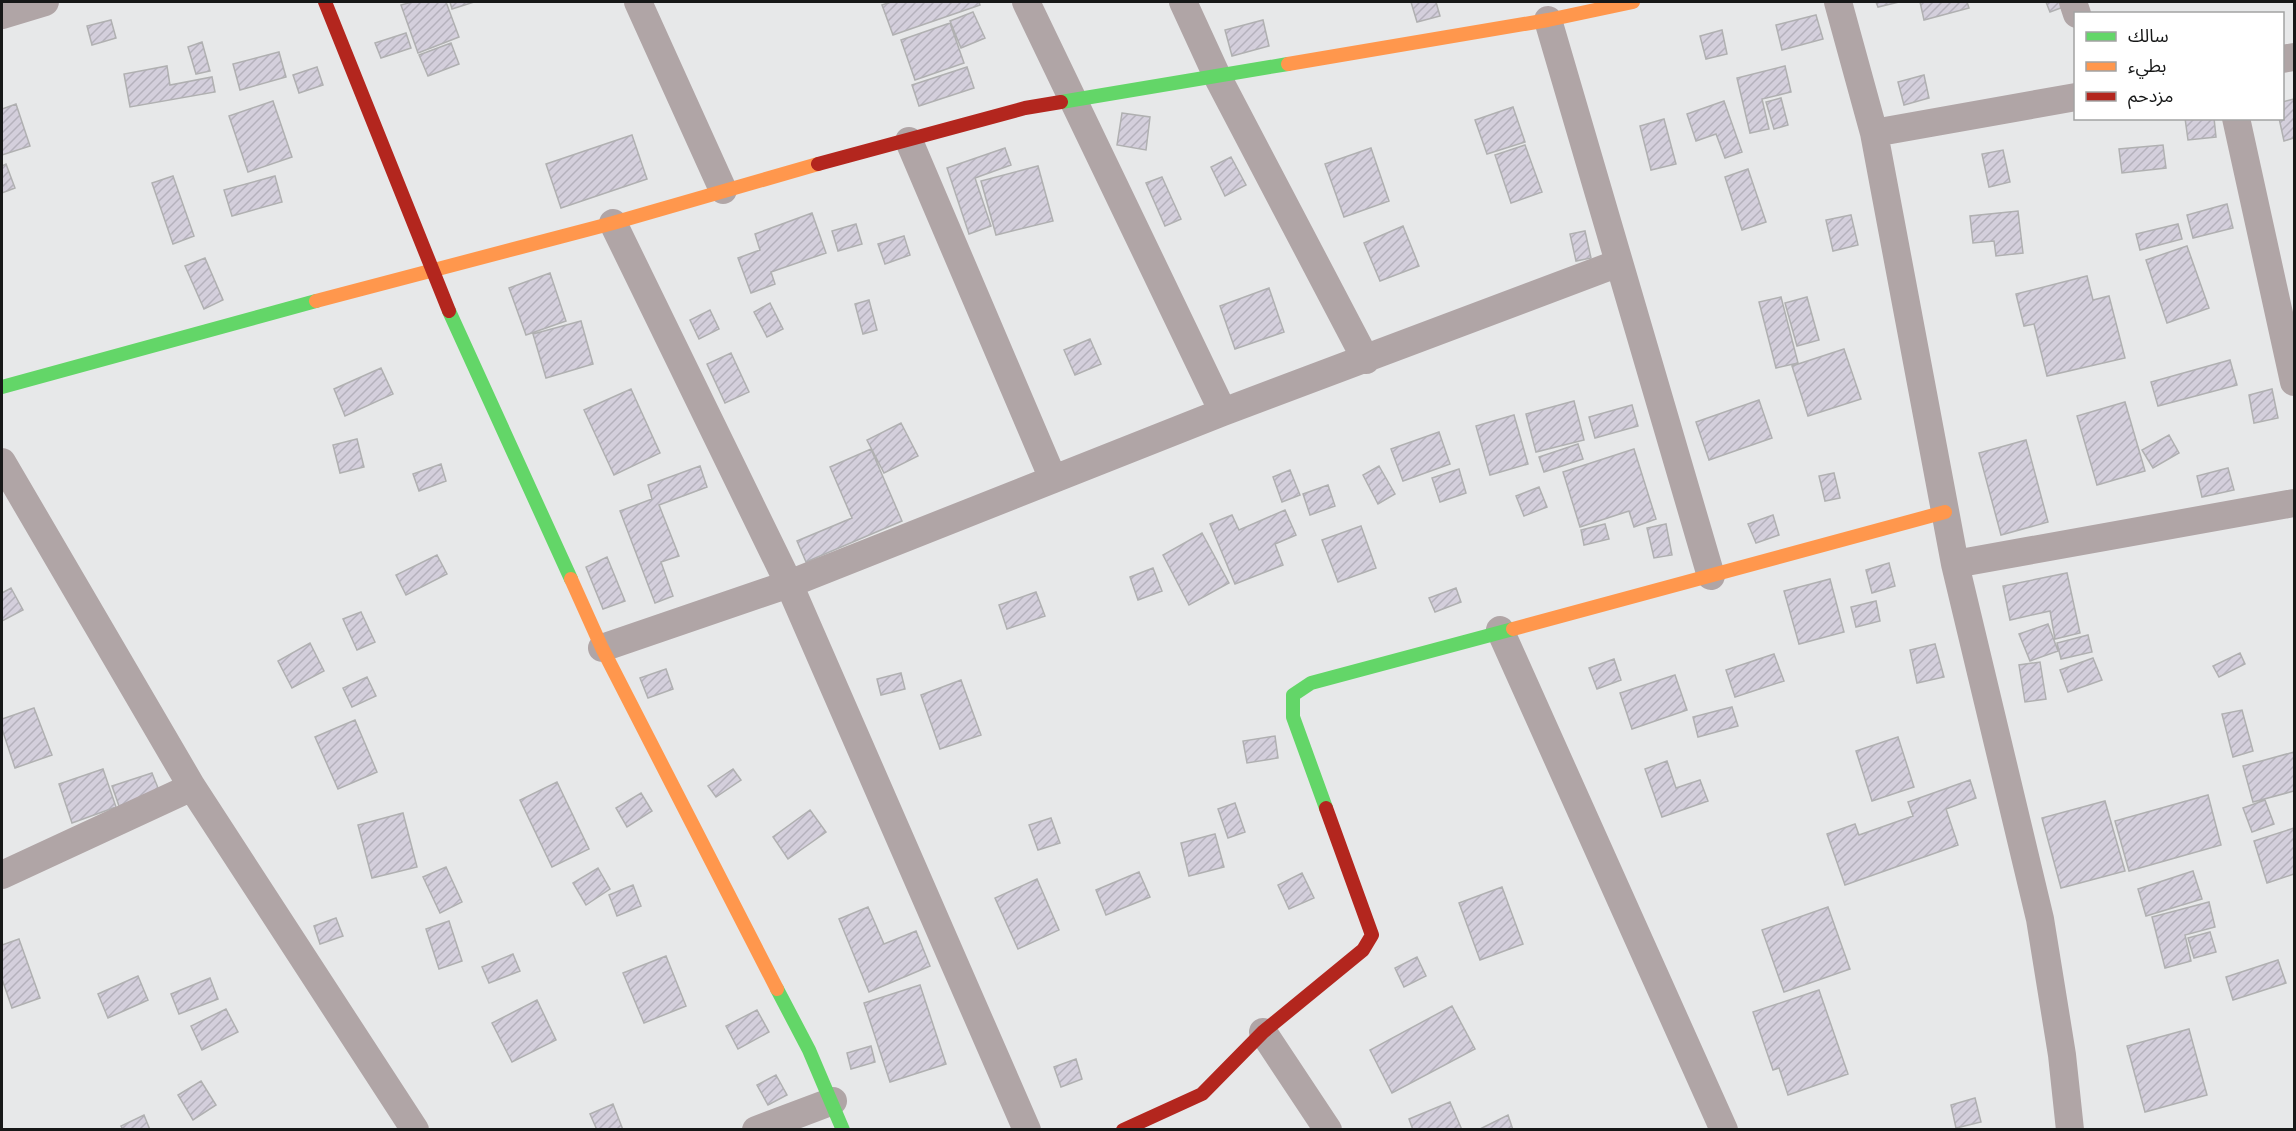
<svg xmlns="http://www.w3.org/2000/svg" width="2296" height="1131" font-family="'PT Sans Narrow','Noto Sans Arabic',sans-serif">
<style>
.building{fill:url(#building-hatch);stroke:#b0b0b1;stroke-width:1.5}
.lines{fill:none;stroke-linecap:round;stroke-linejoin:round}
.street{stroke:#b0a5a6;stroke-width:28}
.fast{stroke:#63d668;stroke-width:14}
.slow{stroke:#ff974d;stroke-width:14}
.jam{stroke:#b3261e;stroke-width:14}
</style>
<defs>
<pattern id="building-hatch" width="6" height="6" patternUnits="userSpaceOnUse" patternTransform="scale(1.5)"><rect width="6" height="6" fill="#d4cfdc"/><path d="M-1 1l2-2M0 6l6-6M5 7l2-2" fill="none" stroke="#b5b1bc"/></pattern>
</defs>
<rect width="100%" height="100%" fill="#e7e8e9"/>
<path class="building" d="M 412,2 L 446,2 L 459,37 L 418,53 L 401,5 Z
M 450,2 L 474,2 L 452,9 Z
M 891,2 L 979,2 L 980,5 L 893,35 L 882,5 Z
M 1411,2 L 1436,2 L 1440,16 L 1417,22 Z
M 1876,2 L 1899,2 L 1878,7 Z
M 1920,2 L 1967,2 L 1969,8 L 1924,20 Z
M 2046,2 L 2065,2 L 2066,6 L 2050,12 Z
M 973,12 L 985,38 L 961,48 L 950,21 Z
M 1816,15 L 1823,39 L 1782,50 L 1776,25 Z
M 111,20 L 116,38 L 92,45 L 87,26 Z
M 1263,20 L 1269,46 L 1232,56 L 1225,30 Z
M 950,23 L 964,63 L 915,80 L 901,40 Z
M 1722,30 L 1727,54 L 1706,59 L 1700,36 Z
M 406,33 L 411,48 L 381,58 L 375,43 Z
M 202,42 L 210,71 L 196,74 L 188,47 Z
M 451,43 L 459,64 L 428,76 L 419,55 Z
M 279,52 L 286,77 L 240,90 L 233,64 Z
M 167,66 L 170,85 L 212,77 L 215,92 L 130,107 L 124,74 Z
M 1785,66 L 1791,92 L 1762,99 L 1769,129 L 1750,133 L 1737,78 Z
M 317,67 L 323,85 L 299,93 L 293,75 Z
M 967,67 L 974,88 L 919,106 L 912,85 Z
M 1924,75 L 1929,98 L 1904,105 L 1898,82 Z
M 1781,98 L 1788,125 L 1774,129 L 1766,102 Z
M 2294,99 L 2294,138 L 2284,141 L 2279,118 L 2282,118 L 2282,102 Z
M 273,101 L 292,157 L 248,172 L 229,116 Z
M 1724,101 L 1742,152 L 1725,158 L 1716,134 L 1696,141 L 1687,114 Z
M 16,104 L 30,146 L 2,155 L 2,109 Z
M 1513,107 L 1525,142 L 1487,154 L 1475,120 Z
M 1122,113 L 1150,117 L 1146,150 L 1117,145 Z
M 2185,118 L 2214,118 L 2216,137 L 2188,140 Z
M 1664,119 L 1676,164 L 1651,170 L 1640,126 Z
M 632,135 L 647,179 L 561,208 L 546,164 Z
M 1525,145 L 1542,192 L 1511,203 L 1495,155 Z
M 2163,145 L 2166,168 L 2122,173 L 2119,149 Z
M 1005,148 L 1011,165 L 975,178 L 991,226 L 969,234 L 947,168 Z
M 1371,148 L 1389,201 L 1344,217 L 1325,164 Z
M 2003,150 L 2010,182 L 1989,187 L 1982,154 Z
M 1231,157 L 1246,185 L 1225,196 L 1211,167 Z
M 6,164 L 15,188 L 2,193 L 2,166 Z
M 1038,166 L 1053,221 L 996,235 L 981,181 Z
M 1748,169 L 1766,222 L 1742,230 L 1725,177 Z
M 173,176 L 194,236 L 173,244 L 152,183 Z
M 275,176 L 282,202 L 232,216 L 224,190 Z
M 1162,177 L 1181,219 L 1165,226 L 1146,183 Z
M 2227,204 L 2233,228 L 2193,238 L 2187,215 Z
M 2018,211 L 2023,253 L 1996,256 L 1994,241 L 1973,243 L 1970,216 Z
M 812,213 L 826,253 L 771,272 L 775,284 L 751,293 L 738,258 L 760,250 L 755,234 Z
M 1851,215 L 1858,245 L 1833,251 L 1826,220 Z
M 856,224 L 862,244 L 838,251 L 832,231 Z
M 2178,224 L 2182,239 L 2140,250 L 2136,234 Z
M 1403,226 L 1419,266 L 1380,281 L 1364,243 Z
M 1585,231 L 1591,258 L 1576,261 L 1570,234 Z
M 904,236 L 910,255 L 885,264 L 878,244 Z
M 2187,246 L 2209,308 L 2167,323 L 2146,260 Z
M 205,258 L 223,300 L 204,309 L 185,266 Z
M 550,273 L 566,321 L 526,335 L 509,288 Z
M 2087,276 L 2093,300 L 2109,296 L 2125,358 L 2047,376 L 2034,324 L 2024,326 L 2016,294 Z
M 1269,288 L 1284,332 L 1235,349 L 1220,306 Z
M 1781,297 L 1798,363 L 1776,368 L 1759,302 Z
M 1807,297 L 1819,340 L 1797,346 L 1785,303 Z
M 869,300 L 877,330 L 863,334 L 855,304 Z
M 770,303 L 783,329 L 767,337 L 754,312 Z
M 710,310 L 719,329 L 699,339 L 690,320 Z
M 581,321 L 593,364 L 546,378 L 533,334 Z
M 1090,339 L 1101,364 L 1075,375 L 1064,350 Z
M 1844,349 L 1861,399 L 1808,416 L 1792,366 Z
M 731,353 L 749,392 L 725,403 L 707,364 Z
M 2230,360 L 2237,385 L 2158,406 L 2151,382 Z
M 381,368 L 393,394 L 345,416 L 334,389 Z
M 631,389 L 660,453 L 614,475 L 584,410 Z
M 2272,389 L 2278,418 L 2254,423 L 2249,395 Z
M 1759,400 L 1772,438 L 1709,460 L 1696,422 Z
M 1574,401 L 1584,440 L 1536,452 L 1526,414 Z
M 2125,402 L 2145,471 L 2097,485 L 2077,416 Z
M 1632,405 L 1638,426 L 1595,438 L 1589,417 Z
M 1514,415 L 1528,464 L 1490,475 L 1476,426 Z
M 901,423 L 918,456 L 884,473 L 867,440 Z
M 1439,432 L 1450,464 L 1403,481 L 1391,449 Z
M 2169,435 L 2179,453 L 2153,468 L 2142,450 Z
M 357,439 L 364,467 L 340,473 L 333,445 Z
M 2026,440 L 2048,522 L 2001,535 L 1979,453 Z
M 1578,444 L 1583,459 L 1544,472 L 1539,457 Z
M 871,449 L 902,521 L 806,562 L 797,541 L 852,518 L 830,467 Z
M 1634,449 L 1656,519 L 1634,527 L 1629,511 L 1580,527 L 1563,472 Z
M 441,464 L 446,481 L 419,491 L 413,474 Z
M 700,466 L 707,487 L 659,505 L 679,556 L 661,562 L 673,596 L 655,603 L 620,511 L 652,499 L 648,485 Z
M 1379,466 L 1395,494 L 1378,504 L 1363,475 Z
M 2228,468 L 2234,490 L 2202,497 L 2197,476 Z
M 1459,469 L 1466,493 L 1440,502 L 1432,478 Z
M 1290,470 L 1300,495 L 1282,502 L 1273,477 Z
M 1834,473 L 1840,498 L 1825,501 L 1819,476 Z
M 1328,485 L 1335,506 L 1310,515 L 1303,494 Z
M 1539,487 L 1547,507 L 1524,516 L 1516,496 Z
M 1285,510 L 1296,535 L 1275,544 L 1283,565 L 1235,584 L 1210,524 L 1232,515 L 1239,530 Z
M 1773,515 L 1779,535 L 1756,543 L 1748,524 Z
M 1605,524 L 1609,539 L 1584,545 L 1581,530 Z
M 1666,524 L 1672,555 L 1654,558 L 1647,528 Z
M 1361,526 L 1376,568 L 1338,582 L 1322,540 Z
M 1202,533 L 1229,583 L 1189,605 L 1163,555 Z
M 437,555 L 447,574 L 406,595 L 396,575 Z
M 607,557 L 625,601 L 603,609 L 586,567 Z
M 1889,563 L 1895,586 L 1872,593 L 1866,570 Z
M 1153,568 L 1162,591 L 1138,600 L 1130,577 Z
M 2067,573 L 2080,633 L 2055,639 L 2050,611 L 2010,620 L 2003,586 Z
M 1830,579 L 1844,632 L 1799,644 L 1784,591 Z
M 11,588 L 23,610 L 2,621 L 2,593 Z
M 1456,588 L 1461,602 L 1435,612 L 1429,598 Z
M 1036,592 L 1045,616 L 1007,629 L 999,605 Z
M 1876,601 L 1880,621 L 1856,627 L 1851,607 Z
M 361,612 L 375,642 L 357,650 L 343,619 Z
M 2048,624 L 2058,651 L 2030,661 L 2019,634 Z
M 2088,635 L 2092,652 L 2061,659 L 2057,643 Z
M 310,643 L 324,671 L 292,688 L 278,661 Z
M 1935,644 L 1944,677 L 1917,683 L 1910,650 Z
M 2240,653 L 2245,664 L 2219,677 L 2213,666 Z
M 1774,654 L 1784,681 L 1735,697 L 1726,670 Z
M 2093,658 L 2102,680 L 2068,692 L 2060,670 Z
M 1614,659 L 1621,680 L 1597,689 L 1589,668 Z
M 2040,662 L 2046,699 L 2025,702 L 2019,665 Z
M 666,669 L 673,689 L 648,698 L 640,678 Z
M 901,673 L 905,689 L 881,695 L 877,679 Z
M 1675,675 L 1687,710 L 1632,729 L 1620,693 Z
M 367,677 L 376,696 L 352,707 L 343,688 Z
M 961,680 L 981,735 L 940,749 L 921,695 Z
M 1732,707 L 1738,726 L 1698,737 L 1693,717 Z
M 34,708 L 52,755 L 15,768 L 2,729 L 2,719 Z
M 2242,710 L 2253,751 L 2233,757 L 2222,714 Z
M 355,720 L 377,772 L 338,789 L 315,737 Z
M 1275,736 L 1278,758 L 1247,763 L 1243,741 Z
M 1898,737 L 1914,787 L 1872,801 L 1856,751 Z
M 2294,752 L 2294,791 L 2253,802 L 2243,766 Z
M 1667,761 L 1676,788 L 1700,780 L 1708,801 L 1662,817 L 1645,769 Z
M 103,769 L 116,807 L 72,823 L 59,784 Z
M 733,769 L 741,780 L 716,797 L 708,786 Z
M 152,773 L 160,793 L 119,806 L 112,786 Z
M 1970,780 L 1976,798 L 1946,809 L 1958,845 L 1845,885 L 1827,834 L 1855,824 L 1859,835 L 1913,816 L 1908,802 Z
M 557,782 L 589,849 L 552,867 L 520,800 Z
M 641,793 L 652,811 L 627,827 L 616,808 Z
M 2208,795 L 2221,845 L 2129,871 L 2115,821 Z
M 2265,800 L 2274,824 L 2252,832 L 2243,808 Z
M 2105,801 L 2125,871 L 2061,888 L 2042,818 Z
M 1235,803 L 1245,832 L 1228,838 L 1218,809 Z
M 810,810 L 826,832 L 788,859 L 773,837 Z
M 403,813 L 417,867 L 372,878 L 358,825 Z
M 1051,818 L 1060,843 L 1038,850 L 1029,825 Z
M 2294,828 L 2294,874 L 2267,883 L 2254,841 Z
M 1215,834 L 1224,867 L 1189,876 L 1181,843 Z
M 446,867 L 462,902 L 440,913 L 423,877 Z
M 598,868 L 610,889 L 586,905 L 573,883 Z
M 2193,871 L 2202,899 L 2146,916 L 2138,889 Z
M 1139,872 L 1150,897 L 1106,915 L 1096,890 Z
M 1302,873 L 1314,898 L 1289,909 L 1278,885 Z
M 1037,879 L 1059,930 L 1018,949 L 995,898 Z
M 633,885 L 641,906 L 617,916 L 609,895 Z
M 1502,887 L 1523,944 L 1480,960 L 1459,903 Z
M 2209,902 L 2215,927 L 2185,935 L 2191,961 L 2165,968 L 2152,917 Z
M 868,907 L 884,944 L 916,931 L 930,966 L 869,992 L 839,919 Z
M 1828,907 L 1850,969 L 1784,992 L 1762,930 Z
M 336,918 L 343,936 L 320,944 L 314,926 Z
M 449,921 L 462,961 L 439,969 L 426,929 Z
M 2210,932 L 2216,952 L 2194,958 L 2188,938 Z
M 19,939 L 40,998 L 12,1008 L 2,979 L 2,945 Z
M 513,954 L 520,971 L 489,983 L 482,967 Z
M 666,956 L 686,1006 L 644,1023 L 623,973 Z
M 1417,957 L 1426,976 L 1404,987 L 1395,968 Z
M 2278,960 L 2286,983 L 2233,1000 L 2226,977 Z
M 138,976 L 148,1000 L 108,1018 L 98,994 Z
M 210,978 L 218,999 L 179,1014 L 171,994 Z
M 920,985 L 946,1064 L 890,1082 L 864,1003 Z
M 1819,990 L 1848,1074 L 1788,1095 L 1779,1068 L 1773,1070 L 1753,1012 Z
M 537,1000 L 556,1040 L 512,1062 L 492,1023 Z
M 1452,1006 L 1475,1049 L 1392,1093 L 1370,1050 Z
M 226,1009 L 238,1032 L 202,1050 L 191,1026 Z
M 757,1010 L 769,1032 L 738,1049 L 726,1026 Z
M 2189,1029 L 2207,1095 L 2145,1112 L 2127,1046 Z
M 871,1046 L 875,1062 L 851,1069 L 847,1053 Z
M 1076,1059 L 1082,1079 L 1061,1087 L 1054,1067 Z
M 776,1075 L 787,1095 L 768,1105 L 757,1085 Z
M 201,1081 L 216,1105 L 193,1120 L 178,1095 Z
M 1975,1098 L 1981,1122 L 1956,1128 L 1951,1105 Z
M 1450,1102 L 1462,1130 L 1413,1130 L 1409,1119 Z
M 613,1104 L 623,1130 L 597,1130 L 590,1114 Z
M 144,1115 L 150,1130 L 123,1130 L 121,1126 Z
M 1508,1115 L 1513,1130 L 1478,1130 Z"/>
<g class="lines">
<path class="street" d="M 638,2 L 723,190
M 1026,2 L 1223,412
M 1183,2 L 1217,76 L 1366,360
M 1838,2 L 1874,133 L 2076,97
M 2073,2 L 2077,14
M 2,15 L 45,2
M 1548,20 L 1711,576
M 2282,59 L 2294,57
M 2236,118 L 2294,382
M 1874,133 L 1955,564 L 2040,919 L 2062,1055 L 2070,1130
M 909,141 L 1053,479
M 613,223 L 789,584 L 1027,1130
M 2,462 L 192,787 L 415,1130
M 1955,564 L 2294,503
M 1500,630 L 1724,1130
M 602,648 L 789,584 L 1223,412 L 1619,263
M 2,875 L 192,787
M 1263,1032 L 1328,1130
M 756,1130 L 833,1101"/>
<path class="fast" d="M 1061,102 L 1288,64
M 449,311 L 571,579
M 2,387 L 316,301
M 1326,808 L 1293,717 L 1293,695 L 1311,683 L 1513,629
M 777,989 L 809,1050 L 843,1130"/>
<path class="slow" d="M 1288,64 L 1548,20 L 1633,2
M 316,301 L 613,223 L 818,164
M 571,579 L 602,648 L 777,989
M 1513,629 L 1945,512"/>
<path class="jam" d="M 325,2 L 449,311
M 818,164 L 1025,108 L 1061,102
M 1123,1130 L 1202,1094 L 1263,1032 L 1363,950 L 1372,935 L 1326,808"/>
</g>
<rect width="2296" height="1131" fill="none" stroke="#171818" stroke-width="6"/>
<rect x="2074" y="12" width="210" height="108" fill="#ffffff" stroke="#a2a3a3" stroke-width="1.5"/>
<rect x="2086" y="32" width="30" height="9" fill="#63d668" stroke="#a2a3a3" stroke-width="1.5"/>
<text x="2128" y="42" font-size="18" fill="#171818">سالك</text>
<rect x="2086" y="62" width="30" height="9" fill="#ff974d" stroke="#a2a3a3" stroke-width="1.5"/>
<text x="2128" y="72" font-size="18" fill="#171818">بطيء</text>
<rect x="2086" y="92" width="30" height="9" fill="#b3261e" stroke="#a2a3a3" stroke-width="1.5"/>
<text x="2128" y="102" font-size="18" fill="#171818">مزدحم</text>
</svg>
